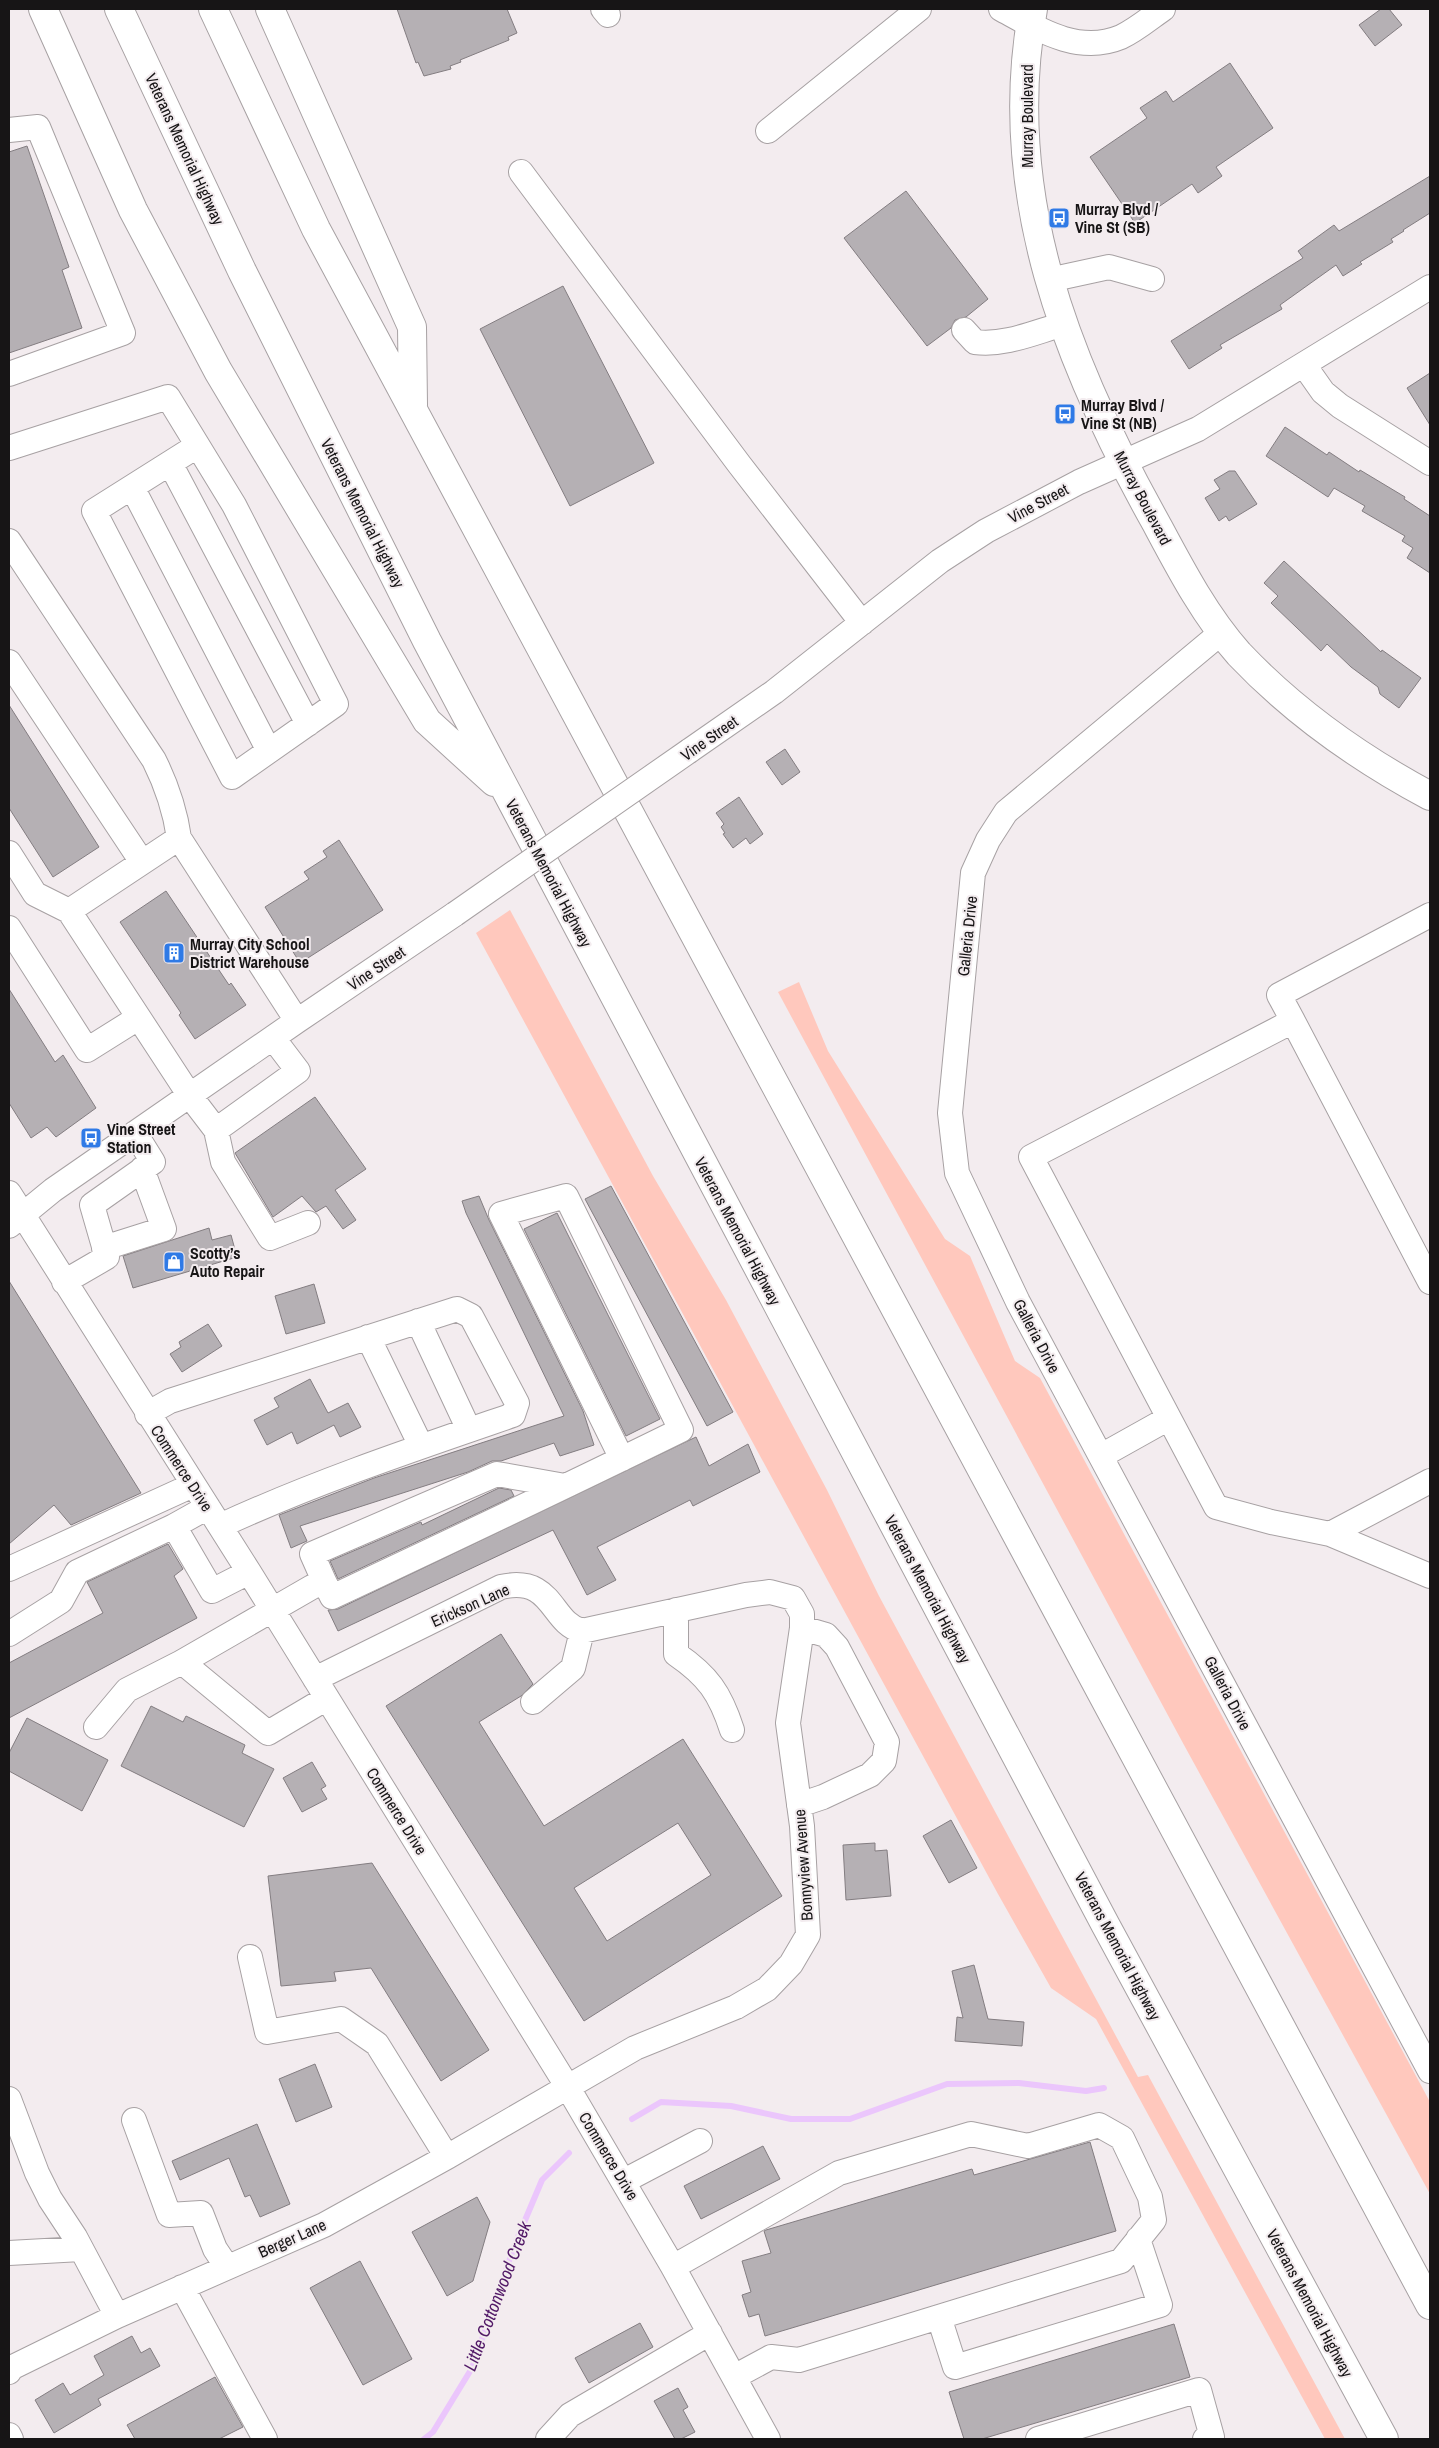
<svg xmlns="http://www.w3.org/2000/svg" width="1439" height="2448" font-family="'Archivo Narrow',sans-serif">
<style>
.green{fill:#ffc8bd}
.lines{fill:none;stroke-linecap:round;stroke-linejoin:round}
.stream{stroke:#ebc6fc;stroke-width:6}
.building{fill:#b5b0b4;stroke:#837d81;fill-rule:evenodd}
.minor-casing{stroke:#a7a1a3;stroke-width:26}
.major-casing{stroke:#a7a1a3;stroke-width:30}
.highway-casing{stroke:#a7a1a3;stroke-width:30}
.minor{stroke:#fff;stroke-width:24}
.major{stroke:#fff;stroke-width:28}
.highway{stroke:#fff;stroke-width:28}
.minor-bridge-casing{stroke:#a7a1a3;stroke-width:26;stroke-linecap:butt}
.minor-bridge{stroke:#fff;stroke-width:24}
.labels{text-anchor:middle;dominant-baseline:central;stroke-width:4;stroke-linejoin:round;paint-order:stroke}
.street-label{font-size:16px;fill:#171516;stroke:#f3ecef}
.poi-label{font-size:16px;font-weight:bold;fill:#171516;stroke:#f3ecef;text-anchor:start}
.water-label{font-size:18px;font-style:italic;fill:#521a67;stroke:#f3ecef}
</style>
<rect width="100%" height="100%" fill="#f3ecef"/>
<path class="green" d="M 510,910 L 653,1176 L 726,1300 L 827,1490 L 879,1596 L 1138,2077 L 1148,2075 L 1345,2439 L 1325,2439 L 1096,2019 L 1051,1988 L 998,1894 L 476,933 Z
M 799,982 L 828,1051 L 945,1239 L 970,1256 L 1015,1361 L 1040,1378 L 1430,2102 L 1430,2194 L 1184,1745 L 778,992 Z"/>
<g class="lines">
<path class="stream" d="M 632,2119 L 661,2102 L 731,2106 L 791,2119 L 850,2119 L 947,2084 L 1019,2083 L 1086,2091 L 1104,2088
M 424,2439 L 433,2432 L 472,2368 L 515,2244 L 542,2180 L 569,2153"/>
</g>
<path class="building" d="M 397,9 L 507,9 L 517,33 L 508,37 L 509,40 L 460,60 L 461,62 L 450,66 L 451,69 L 424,76 L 418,62 L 416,63 Z
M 1381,9 L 1389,9 L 1402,25 L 1375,46 L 1359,25 Z
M 1230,63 L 1273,128 L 1216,167 L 1222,176 L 1198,193 L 1192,184 L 1135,223 L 1090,157 L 1147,118 L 1140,108 L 1166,91 L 1173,102 Z
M 27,146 L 69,267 L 62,270 L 82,328 L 9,353 L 9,152 Z
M 1430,176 L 1430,213 L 1403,230 L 1404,231 L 1391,239 L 1393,242 L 1360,262 L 1362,264 L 1343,276 L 1336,265 L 1280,305 L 1282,309 L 1220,345 L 1222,348 L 1189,369 L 1171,341 L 1303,258 L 1298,251 L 1334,225 L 1339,231 Z
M 906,191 L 988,299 L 966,317 L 955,320 L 951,328 L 927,346 L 844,238 Z
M 563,286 L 654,463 L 570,506 L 480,329 Z
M 1430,373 L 1430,425 L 1407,388 Z
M 1285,427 L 1327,455 L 1329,452 L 1359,472 L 1360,470 L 1405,497 L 1404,499 L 1430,516 L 1430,573 L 1407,558 L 1413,548 L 1402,541 L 1405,536 L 1362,511 L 1365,506 L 1334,488 L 1328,497 L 1266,456 Z
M 1229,471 L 1235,471 L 1257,504 L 1229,521 L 1226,516 L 1219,521 L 1205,498 L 1220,489 L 1214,480 Z
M 1284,561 L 1381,652 L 1382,650 L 1421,678 L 1399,708 L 1380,694 L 1378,687 L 1351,667 L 1327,644 L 1321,651 L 1271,603 L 1278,596 L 1264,583 Z
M 9,705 L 99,847 L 53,877 L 9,808 Z
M 785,749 L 800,772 L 782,785 L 766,762 Z
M 739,797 L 763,834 L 750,844 L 746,838 L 733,848 L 723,834 L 725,833 L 721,827 L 724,824 L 716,813 Z
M 339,840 L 383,910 L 300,963 L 265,907 L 309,879 L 304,872 L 327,857 L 323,851 Z
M 166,891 L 229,985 L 231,983 L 246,1005 L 195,1039 L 179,1015 L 181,1013 L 120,922 Z
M 9,989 L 55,1062 L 63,1055 L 96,1108 L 56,1137 L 47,1127 L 31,1138 L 9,1103 Z
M 315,1097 L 366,1169 L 335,1190 L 356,1220 L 343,1229 L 326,1206 L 316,1212 L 302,1196 L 273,1217 L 235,1153 Z
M 611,1186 L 733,1412 L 707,1426 L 585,1199 Z
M 479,1196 L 489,1220 L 583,1411 L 594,1445 L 560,1456 L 554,1443 L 501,1461 L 492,1461 L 468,1472 L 300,1526 L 307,1541 L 291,1548 L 279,1515 L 374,1478 L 564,1416 L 466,1213 L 462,1201 Z
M 557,1213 L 660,1419 L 626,1436 L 524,1229 Z
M 209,1228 L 212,1240 L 231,1235 L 237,1257 L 133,1288 L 123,1256 Z
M 9,1281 L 141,1493 L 71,1525 L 54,1505 L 9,1544 Z
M 314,1284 L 325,1323 L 286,1334 L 275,1296 Z
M 208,1324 L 222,1346 L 182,1372 L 170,1354 L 181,1347 L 179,1342 Z
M 310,1379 L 328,1413 L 348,1403 L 361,1427 L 340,1437 L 334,1425 L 297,1444 L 292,1432 L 267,1445 L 254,1420 L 279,1407 L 274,1398 Z
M 696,1437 L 709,1466 L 748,1444 L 760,1472 L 693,1506 L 690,1500 L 597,1547 L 616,1580 L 587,1595 L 553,1530 L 338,1631 L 328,1610 L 338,1609 Z
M 499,1488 L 511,1490 L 514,1496 L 338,1579 L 330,1561 L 421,1522 L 422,1525 Z
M 168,1544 L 183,1569 L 174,1576 L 197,1618 L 9,1718 L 9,1663 L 103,1613 L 87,1582 Z
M 501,1634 L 533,1684 L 521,1696 L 479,1722 L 544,1826 L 683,1739 L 782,1896 L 584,2021 L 386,1706 ZM 678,1823 L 711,1875 L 607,1941 L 574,1888 Z
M 151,1706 L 183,1722 L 186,1716 L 245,1745 L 242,1753 L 274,1769 L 244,1827 L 121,1766 Z
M 27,1718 L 108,1760 L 82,1811 L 9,1771 L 9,1753 Z
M 312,1762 L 326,1786 L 321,1789 L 327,1799 L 302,1812 L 283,1778 Z
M 951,1820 L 977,1868 L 949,1883 L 923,1836 Z
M 875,1843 L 875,1851 L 887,1850 L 891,1896 L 846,1900 L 843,1845 Z
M 372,1863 L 489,2050 L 441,2081 L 371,1968 L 334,1972 L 336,1981 L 281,1986 L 268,1876 Z
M 974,1965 L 988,2019 L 1024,2022 L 1022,2046 L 955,2041 L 957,2017 L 963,2018 L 952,1971 Z
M 315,2064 L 332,2107 L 296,2122 L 279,2079 Z
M 257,2124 L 290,2204 L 260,2217 L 250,2195 L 245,2197 L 229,2158 L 180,2180 L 172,2161 Z
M 1090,2142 L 1116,2231 L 765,2336 L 759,2314 L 749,2317 L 742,2295 L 751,2292 L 742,2261 L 771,2253 L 764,2231 L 766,2230 L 972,2169 L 974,2175 Z
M 763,2146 L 780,2179 L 701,2219 L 684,2186 Z
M 477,2197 L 490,2222 L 473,2281 L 447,2296 L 412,2232 Z
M 360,2261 L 412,2359 L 363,2385 L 310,2288 Z
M 640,2323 L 653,2347 L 589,2383 L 575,2358 Z
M 1174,2324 L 1190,2377 L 982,2439 L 964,2439 L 949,2392 Z
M 132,2336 L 141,2353 L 150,2348 L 160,2366 L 98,2399 L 101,2405 L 54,2433 L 35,2400 L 63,2383 L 70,2395 L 104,2375 L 94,2356 Z
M 215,2377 L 243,2427 L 219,2439 L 135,2439 L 127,2425 Z
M 678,2388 L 688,2407 L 683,2410 L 695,2432 L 681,2439 L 675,2439 L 654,2401 Z"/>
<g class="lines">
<g class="minor-casing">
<path id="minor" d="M 603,9 L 608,15
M 1001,9 C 1038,29 1078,55 1121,37 C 1136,30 1150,18 1163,9
M 9,130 L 38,127 L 123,333 L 9,374
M 768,131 L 919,9
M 521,172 L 739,464 L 862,623
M 1049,280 L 1109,267 L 1152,279
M 964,330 L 975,342 C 1005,346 1035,332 1064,324
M 1304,365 L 1323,392 L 1340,406 L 1430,463
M 9,448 L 168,397 L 234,505 L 336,704 L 232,777 L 94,511 L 197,446
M 170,463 L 308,724
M 132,487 L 269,751
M 9,541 L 154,760 C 167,786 175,810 179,838 L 297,1021
M 1222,632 L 1006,812 L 988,840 L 973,873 L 950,1113 L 957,1173 L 1018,1302 L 1430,2071
M 9,662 L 142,862
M 689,751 L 774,692 L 940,561 L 986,531 L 1079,482 L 1198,429 L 1430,287
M 179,838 L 69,911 L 190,1096 L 216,1130 L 298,1071 L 273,1038
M 9,853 L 35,894 L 69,911
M 9,928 L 87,1050 L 138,1018
M 1293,1021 L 1279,995 L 1430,915
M 216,1130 L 223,1162 L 270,1238 L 308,1223
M 9,1193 L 249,1572 L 567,2086 L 673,2267 L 768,2439
M 9,1226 L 53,1190 L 297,1021 L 455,914
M 104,1248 L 164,1229 L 142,1169
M 64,1282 L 107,1257 L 92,1205 L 153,1162 L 135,1133
M 1430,1282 L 1293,1021 L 1031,1157 L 1216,1507 L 1271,1522 L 1330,1534 L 1430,1576
M 418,1321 L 469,1430
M 368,1337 L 421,1446
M 147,1414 L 170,1401 L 457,1309 L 471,1316 L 517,1403 L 513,1415 C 414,1449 315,1482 220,1526
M 1101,1456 L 1169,1418
M 208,1507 L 174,1526 L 212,1591 L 249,1572
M 1330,1534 L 1430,1481
M 9,1569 L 193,1485
M 324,1581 L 312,1554 L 497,1474 L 565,1486
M 676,1610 L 676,1654 C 708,1676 720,1693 732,1730
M 9,1634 L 61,1601 L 77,1572 L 174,1526
M 182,1662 L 268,1733 L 327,1698
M 533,1702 L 573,1668 L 582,1631
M 96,1727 L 127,1690 L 182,1662 L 312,1587 L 324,1581 L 332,1597 C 449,1542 565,1487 681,1430 L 566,1196 L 501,1214 L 622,1459
M 799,1805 L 823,1797 L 870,1775 L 884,1761 L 887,1742 L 837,1647 L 826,1635 L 802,1628
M 250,1957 L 267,2032 L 341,2019 L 377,2044 L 447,2157
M 9,2099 L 37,2173 L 50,2199 L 75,2237 L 117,2316
M 134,2120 L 169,2215 L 201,2213 L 215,2249 L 227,2267
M 624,2181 L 700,2141
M 9,2253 L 81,2249
M 673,2267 L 839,2173 L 971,2134 L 1028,2146 L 1099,2125 L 1122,2138 L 1150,2197 L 1154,2220 L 1121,2261 L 799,2360 L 771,2357 L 734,2377
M 182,2287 L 265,2439
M 939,2317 L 955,2367 L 1160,2305 L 1138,2239
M 9,2372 L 11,2368 L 117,2316 L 324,2225 L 447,2157 L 635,2048 L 736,2007 L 767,1989 L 791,1964 L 808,1935 L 802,1826 L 788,1723 L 802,1628 L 802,1614 L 793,1598 L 770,1592 L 746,1595 L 582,1631 C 550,1623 554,1575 501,1587 L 315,1679
M 9,2435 L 11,2439
M 548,2439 L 570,2415 L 710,2333
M 1038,2439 L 1199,2390 L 1212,2437 L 1205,2439"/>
</g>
<g class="major-casing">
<path id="major" d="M 1033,9 C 999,194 1067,364 1156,523 C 1180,568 1205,616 1239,654 C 1295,713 1359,758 1430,796"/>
</g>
<g class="highway-casing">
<path id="highway" d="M 43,9 L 133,210 L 218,371 L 427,721 L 494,782
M 119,9 L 242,271 L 427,641 L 1105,1924 L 1384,2439
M 213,9 L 316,229 L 1430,2305
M 270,9 L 412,327 L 413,405"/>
</g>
<use href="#minor" class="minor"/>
<use href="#major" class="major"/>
<use href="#highway" class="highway"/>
<g class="minor-bridge-casing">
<path id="minor-bridge" d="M 455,914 L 689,751"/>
</g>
<use href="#minor-bridge" class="minor-bridge"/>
</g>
<defs>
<g id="bus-square" transform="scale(1.125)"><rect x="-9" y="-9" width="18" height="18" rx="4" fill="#2f7ae6" stroke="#f3ecef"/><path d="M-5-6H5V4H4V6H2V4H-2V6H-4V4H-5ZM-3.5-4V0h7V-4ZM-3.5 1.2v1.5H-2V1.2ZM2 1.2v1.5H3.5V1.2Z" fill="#fff"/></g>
<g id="building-square" transform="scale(1.125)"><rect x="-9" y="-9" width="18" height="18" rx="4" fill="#2f7ae6" stroke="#f3ecef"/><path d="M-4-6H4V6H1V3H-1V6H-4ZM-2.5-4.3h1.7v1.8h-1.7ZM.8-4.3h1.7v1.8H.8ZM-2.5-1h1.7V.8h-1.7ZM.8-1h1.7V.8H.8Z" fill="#fff"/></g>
<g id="shop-square" transform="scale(1.125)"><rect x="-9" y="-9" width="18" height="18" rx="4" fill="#2f7ae6" stroke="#f3ecef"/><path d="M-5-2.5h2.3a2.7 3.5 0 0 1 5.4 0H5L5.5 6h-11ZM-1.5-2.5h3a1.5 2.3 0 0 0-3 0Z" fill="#fff"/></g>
</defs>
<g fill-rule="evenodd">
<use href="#bus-square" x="1059" y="218"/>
<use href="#bus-square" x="1065" y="414"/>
<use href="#building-square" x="174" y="953"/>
<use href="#bus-square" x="91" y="1138"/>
<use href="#shop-square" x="174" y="1262"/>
</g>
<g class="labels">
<g class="street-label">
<text transform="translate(1027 116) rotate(-90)">Murray Boulevard</text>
<text transform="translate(185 149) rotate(65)">Veterans Memorial Highway</text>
<text transform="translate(1143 498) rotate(62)">Murray Boulevard</text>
<text transform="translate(1038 503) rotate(-28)">Vine Street</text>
<text transform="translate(363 513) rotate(63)">Veterans Memorial Highway</text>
<text transform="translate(709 738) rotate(-35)">Vine Street</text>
<text transform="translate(549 873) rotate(62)">Veterans Memorial Highway</text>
<text transform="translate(967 936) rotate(-84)">Galleria Drive</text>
<text transform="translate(376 968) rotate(-34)">Vine Street</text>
<text transform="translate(738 1231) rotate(62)">Veterans Memorial Highway</text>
<text transform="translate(1037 1336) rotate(62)">Galleria Drive</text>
<text transform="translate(182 1468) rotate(57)">Commerce Drive</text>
<text transform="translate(928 1589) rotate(62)">Veterans Memorial Highway</text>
<text transform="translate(470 1605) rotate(-24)">Erickson Lane</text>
<text transform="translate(1228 1693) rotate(62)">Galleria Drive</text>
<text transform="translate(397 1811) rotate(58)">Commerce Drive</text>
<text transform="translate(803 1865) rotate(-94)">Bonnyview Avenue</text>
<text transform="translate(1118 1946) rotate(62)">Veterans Memorial Highway</text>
<text transform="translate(609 2156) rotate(59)">Commerce Drive</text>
<text transform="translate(292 2238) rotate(-24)">Berger Lane</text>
<text transform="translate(1310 2303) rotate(62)">Veterans Memorial Highway</text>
</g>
<g class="poi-label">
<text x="1075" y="209">Murray Blvd /<tspan x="1075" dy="18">Vine St (SB)</tspan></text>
<text x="1081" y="405">Murray Blvd /<tspan x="1081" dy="18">Vine St (NB)</tspan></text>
<text x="190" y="944">Murray City School<tspan x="190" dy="18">District Warehouse</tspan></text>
<text x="107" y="1129">Vine Street<tspan x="107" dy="18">Station</tspan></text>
<text x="190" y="1253">Scotty’s<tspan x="190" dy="18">Auto Repair</tspan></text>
</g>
<g class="water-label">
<text transform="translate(497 2296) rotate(-69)">Little Cottonwood Creek</text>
</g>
</g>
<rect width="1439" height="2448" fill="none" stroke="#171516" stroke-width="20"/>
</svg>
